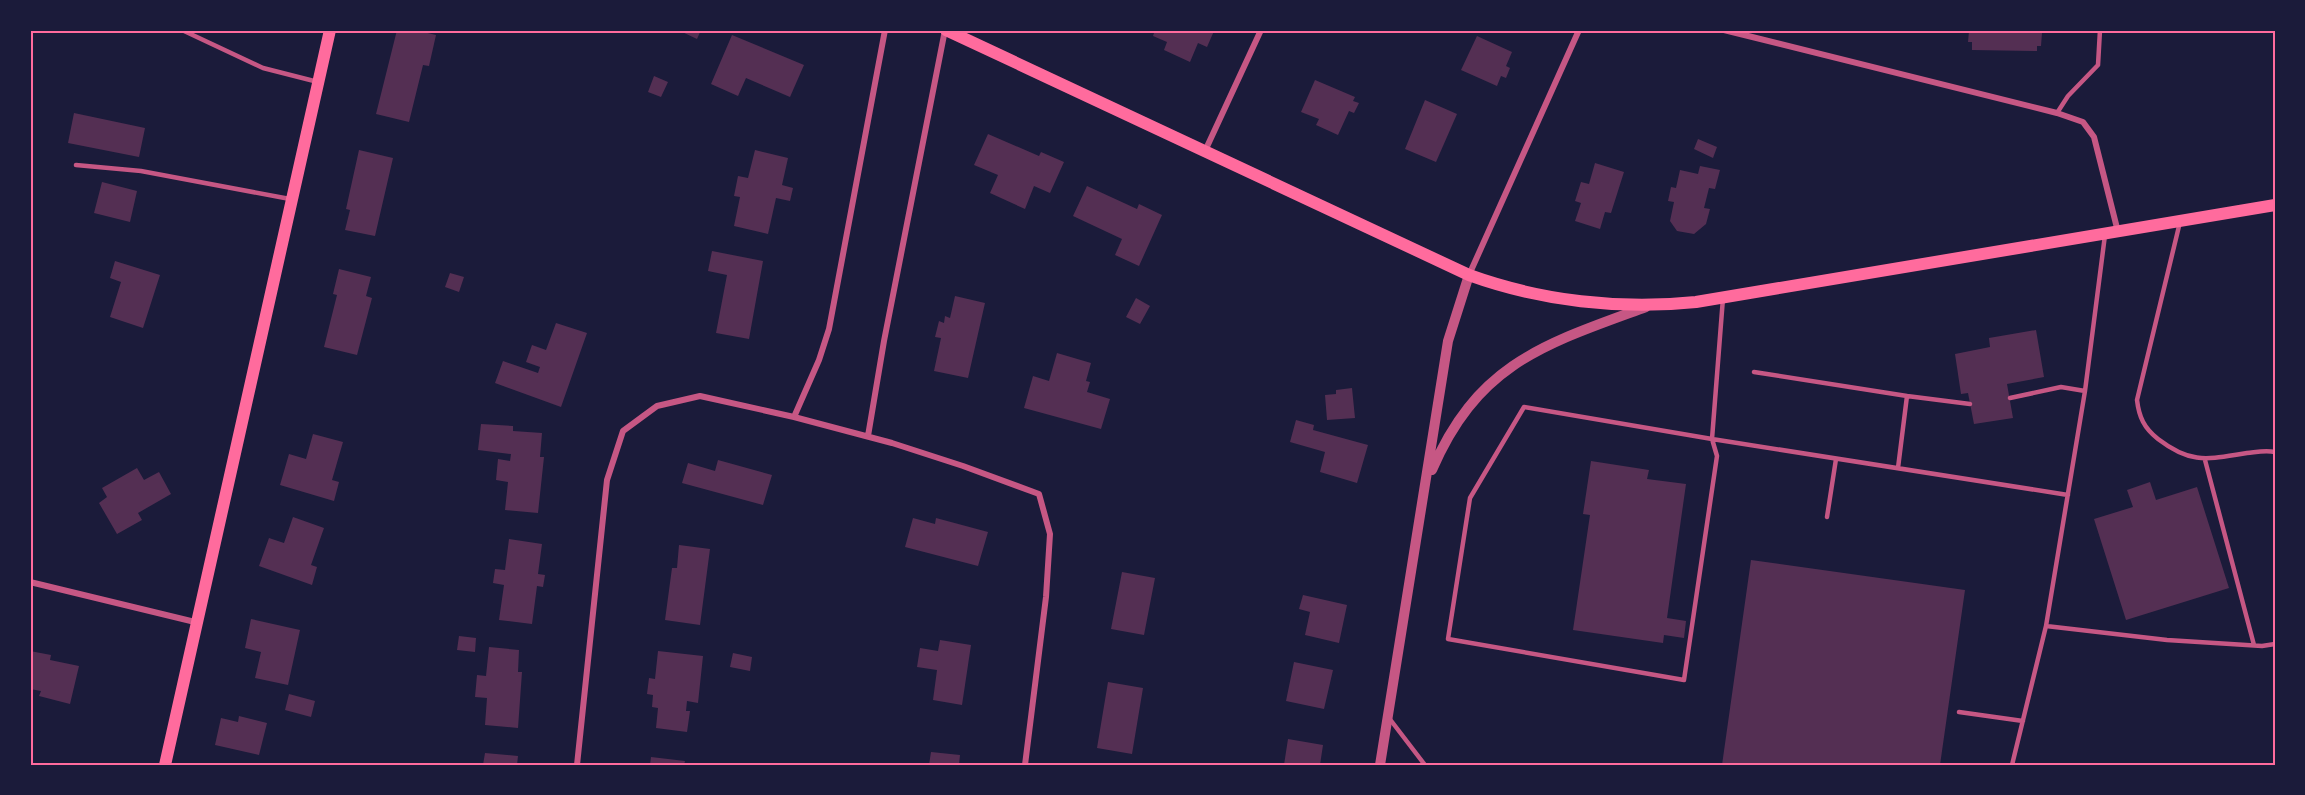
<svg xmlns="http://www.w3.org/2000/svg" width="2305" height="795" font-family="Montserrat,sans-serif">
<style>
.building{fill:#542f53}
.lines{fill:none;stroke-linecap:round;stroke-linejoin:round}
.service{stroke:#c65784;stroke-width:4.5}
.minor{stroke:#c65784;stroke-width:6}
.tertiary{stroke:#c65784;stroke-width:10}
.secondary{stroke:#ff6b9d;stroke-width:12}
.neatline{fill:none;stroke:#ff6b9d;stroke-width:2}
</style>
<rect width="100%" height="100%" fill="#1b1b3a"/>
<path class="building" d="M 397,30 L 415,30 L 436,35 L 429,66 L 423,65 L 409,122 L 376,114 Z
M 678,30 L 701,30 L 697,39 Z
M 1155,30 L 1213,30 L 1214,31 L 1207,47 L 1198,43 L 1190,62 L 1164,50 L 1167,42 L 1153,36 Z
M 1973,30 L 2037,30 L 2037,33 L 2042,33 L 2041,46 L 2037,46 L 2037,51 L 1972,50 L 1972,42 L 1968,42 L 1969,31 Z
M 732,35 L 804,65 L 790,97 L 746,78 L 738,96 L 711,84 Z
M 1477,36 L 1512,52 L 1506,66 L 1510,68 L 1506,78 L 1501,76 L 1497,86 L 1461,70 Z
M 654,76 L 668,82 L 661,97 L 648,92 Z
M 1315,80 L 1355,97 L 1353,101 L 1359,103 L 1354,113 L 1349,111 L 1338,135 L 1316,125 L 1319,119 L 1301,112 Z
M 1425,100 L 1457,114 L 1436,162 L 1405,149 Z
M 74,113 L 145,128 L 139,157 L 68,143 Z
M 988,134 L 1039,156 L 1041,152 L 1064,162 L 1050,193 L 1034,186 L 1025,209 L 990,193 L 998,175 L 974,165 Z
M 1698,139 L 1717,147 L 1713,158 L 1694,149 Z
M 359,150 L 393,158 L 375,236 L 345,230 L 350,210 L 346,209 Z
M 755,150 L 788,158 L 782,185 L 793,188 L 790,201 L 776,198 L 768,234 L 734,226 L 740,197 L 734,196 L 738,176 L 748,178 Z
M 1595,163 L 1624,172 L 1611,213 L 1605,212 L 1600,229 L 1575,221 L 1581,203 L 1575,201 L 1581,182 L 1589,184 Z
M 1700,166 L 1720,170 L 1715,189 L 1709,188 L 1704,208 L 1710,209 L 1706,224 L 1694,234 L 1677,231 L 1670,221 L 1674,202 L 1668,201 L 1671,187 L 1676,188 L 1680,170 L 1698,174 Z
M 102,182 L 137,191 L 130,222 L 94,213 Z
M 1087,186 L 1137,209 L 1139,204 L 1162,215 L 1139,266 L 1115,255 L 1122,239 L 1073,216 Z
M 712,251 L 763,261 L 749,339 L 716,333 L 727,275 L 708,271 Z
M 115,261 L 160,275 L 143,328 L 110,317 L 121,282 L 110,278 Z
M 339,269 L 371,277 L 366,296 L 372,298 L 357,355 L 324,347 L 337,295 L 333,294 Z
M 450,273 L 464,277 L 459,292 L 445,287 Z
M 955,296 L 985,303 L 968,378 L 934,371 L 941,338 L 935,337 L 939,321 L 944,323 L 945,316 L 950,318 Z
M 1136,298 L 1150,306 L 1140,324 L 1126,317 Z
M 556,323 L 587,333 L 561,407 L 495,383 L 503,361 L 538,373 L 540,367 L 526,362 L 532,345 L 546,350 Z
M 2036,330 L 2044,377 L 2007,384 L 2013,418 L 1974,424 L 1968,393 L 1961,394 L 1955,354 L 1990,347 L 1989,338 Z
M 1057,353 L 1091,363 L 1086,381 L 1090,382 L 1087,392 L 1110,399 L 1101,429 L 1024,408 L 1033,376 L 1049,381 Z
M 1352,388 L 1355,418 L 1327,420 L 1325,395 L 1336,394 L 1336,390 Z
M 1296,420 L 1314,425 L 1313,430 L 1368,445 L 1357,483 L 1320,472 L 1325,452 L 1290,442 Z
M 481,424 L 513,426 L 513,431 L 542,433 L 540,457 L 544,457 L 538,513 L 505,510 L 508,482 L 496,480 L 498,459 L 510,461 L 511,454 L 478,450 Z
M 313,434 L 343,442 L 332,480 L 339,482 L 334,501 L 280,485 L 289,454 L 306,459 Z
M 718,460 L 772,475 L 763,505 L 682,483 L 688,463 L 715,471 Z
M 1591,461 L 1649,470 L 1647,479 L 1686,484 L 1667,618 L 1686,621 L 1684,638 L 1664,635 L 1663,643 L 1573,630 L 1590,515 L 1583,514 Z
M 137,468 L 144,480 L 159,472 L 171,494 L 138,513 L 142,520 L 117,534 L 99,503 L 107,497 L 102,488 Z
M 2150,482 L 2156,500 L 2197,487 L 2229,588 L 2126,620 L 2094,519 L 2133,507 L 2127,490 Z
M 293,517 L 324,528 L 311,565 L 317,567 L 312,585 L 259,566 L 269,538 L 284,543 Z
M 913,518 L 935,524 L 936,518 L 988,532 L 978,566 L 905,547 Z
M 509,539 L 542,544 L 538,574 L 545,575 L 543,587 L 537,586 L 532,624 L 499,620 L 504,585 L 493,583 L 495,569 L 505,570 Z
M 679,545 L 710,549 L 700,625 L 665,620 L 672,568 L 677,568 Z
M 1751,560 L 1965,590 L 1940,765 L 1722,765 Z
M 1122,572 L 1155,578 L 1144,635 L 1111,629 Z
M 1303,595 L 1347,605 L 1339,643 L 1305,635 L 1310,612 L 1299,609 Z
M 251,619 L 300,630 L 288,685 L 255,678 L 261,652 L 245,648 Z
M 459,636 L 476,638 L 475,652 L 457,650 Z
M 940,640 L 971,645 L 962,705 L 933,700 L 937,670 L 917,667 L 920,648 L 938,651 Z
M 489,647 L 519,650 L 518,672 L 522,672 L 518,728 L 485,725 L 487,698 L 475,697 L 477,675 L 486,676 Z
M 30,651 L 51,655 L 50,660 L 79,666 L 70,704 L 39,696 L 41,691 L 30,689 Z
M 658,651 L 703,656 L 698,703 L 687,701 L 686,711 L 690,711 L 687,732 L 656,728 L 658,708 L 652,707 L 653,695 L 647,694 L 649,678 L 655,679 Z
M 733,653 L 752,657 L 750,671 L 730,667 Z
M 1294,662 L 1333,670 L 1324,709 L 1286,701 Z
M 1108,682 L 1143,688 L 1132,754 L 1097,748 Z
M 289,694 L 315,701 L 311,717 L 285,710 Z
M 239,716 L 267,723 L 259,755 L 215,745 L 221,718 L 238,722 Z
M 1288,739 L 1323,745 L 1320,765 L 1284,765 Z
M 931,752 L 960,755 L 959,765 L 929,765 Z
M 485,753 L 518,756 L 517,765 L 483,765 Z
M 651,757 L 685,761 L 684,765 L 650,765 Z"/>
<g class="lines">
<path class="service" d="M 182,30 L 263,68 L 318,82
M 2057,113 L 2068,96 L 2098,65 L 2100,30
M 76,165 L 141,171 L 290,199
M 2180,222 L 2137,400 C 2139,417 2144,428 2158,439 C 2192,465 2208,459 2247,453 C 2257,452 2265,450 2275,452
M 1723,298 L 1712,439 L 1524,407 L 1470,498 L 1448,639 L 1684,680 L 1717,456 L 1712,439 L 2068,495
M 1754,372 L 1907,396 L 1898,468
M 1907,396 L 1970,404
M 2010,398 L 2061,387 L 2085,391
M 2205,460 L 2254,645
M 1827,517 L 1836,459
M 2046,626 L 2167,640 L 2262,646 L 2275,644
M 1959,712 L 2023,721
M 1389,718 L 1425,765
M 2012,765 L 2046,626 L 2085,391 L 2105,235"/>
<path class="minor" d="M 1724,30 L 2057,113 L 2083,122 L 2094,137 L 2118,232
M 1205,151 L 1261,30
M 1469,275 L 1579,30
M 794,417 L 819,360 L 829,329 L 885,30
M 868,436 L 884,341 L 945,30
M 30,582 L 195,622
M 577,765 L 607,480 L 623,431 L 657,406 L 700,396 L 794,417 L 892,443 L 963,466 L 1039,494 L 1050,534 L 1046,597 L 1025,765"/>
<path class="tertiary" d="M 1432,470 C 1478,363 1545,344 1646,307
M 1380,765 L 1448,341 L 1469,275"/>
<path class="secondary" d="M 946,30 L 1469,275 C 1541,301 1620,310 1696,302 L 2275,205
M 165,765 L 330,30"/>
</g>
<rect width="2305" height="795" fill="none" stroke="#1b1b3a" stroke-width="63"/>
<rect x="32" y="32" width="2242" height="732" class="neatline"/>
</svg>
